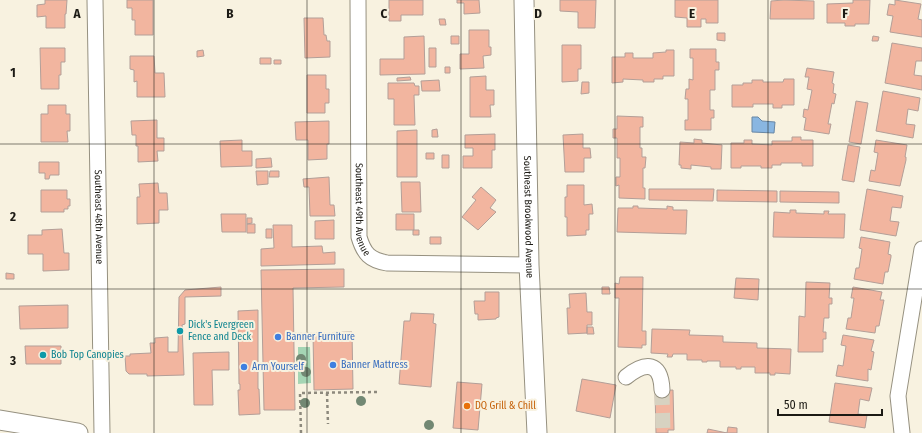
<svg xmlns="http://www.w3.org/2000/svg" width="922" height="433" font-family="'Fira Sans Condensed',sans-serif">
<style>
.green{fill:#a5d5b4}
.water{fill:#89b6e1;stroke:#6887a4}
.building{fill:#f2b59f;stroke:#b39f98}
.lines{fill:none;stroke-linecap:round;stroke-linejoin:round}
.minor-tunnel{stroke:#d7d2c1;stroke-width:15;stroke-dasharray:15 8;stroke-linecap:butt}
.minor-casing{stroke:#969180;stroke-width:17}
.major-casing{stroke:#969180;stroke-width:21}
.path{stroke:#8d897d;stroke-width:2.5;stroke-dasharray:3 3;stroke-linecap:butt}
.minor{stroke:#fff;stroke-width:15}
.major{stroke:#fff;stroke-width:19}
.tree{fill:#728873}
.grid{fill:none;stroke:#1c1a14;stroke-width:1;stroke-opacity:0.55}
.culture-dot{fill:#0f9aa8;stroke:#f8f2e0;stroke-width:1.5}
.shop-dot{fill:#3f7fe0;stroke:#f8f2e0;stroke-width:1.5}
.food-dot{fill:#e8710a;stroke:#f8f2e0;stroke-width:1.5}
.labels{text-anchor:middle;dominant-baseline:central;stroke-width:4;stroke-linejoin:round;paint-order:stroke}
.street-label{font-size:10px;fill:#1c1a14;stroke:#f8f2e0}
.culture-label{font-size:10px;fill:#0d838f;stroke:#f8f2e0;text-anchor:start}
.shop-label{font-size:10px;fill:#366cbe;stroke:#f8f2e0;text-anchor:start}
.food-label{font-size:10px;fill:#c56008;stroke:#f8f2e0;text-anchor:start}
.grid-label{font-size:13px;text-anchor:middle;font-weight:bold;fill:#1c1a14;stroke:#f8f2e0;stroke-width:4;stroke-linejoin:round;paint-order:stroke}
</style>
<rect width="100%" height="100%" fill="#f8f2e0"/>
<path class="green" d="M 298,347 L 310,347 L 311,383 L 298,384 Z"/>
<path class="water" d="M 752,117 L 758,117 L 762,121 L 775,122 L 774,133 L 752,132 Z"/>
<path class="building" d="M 45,0 L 67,0 L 66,14 L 65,14 L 65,28 L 46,28 L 46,16 L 37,17 L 37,5 L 45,4 Z
M 127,0 L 153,0 L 153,35 L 135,35 L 135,20 L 132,20 L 132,8 L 127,8 Z
M 389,0 L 423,0 L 423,15 L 401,15 L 401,21 L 389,21 Z
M 457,0 L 479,0 L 480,13 L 464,14 L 464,3 L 457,3 Z
M 560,0 L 596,0 L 595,28 L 578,28 L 578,12 L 560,11 Z
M 675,0 L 718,0 L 718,23 L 706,23 L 706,19 L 701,19 L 701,27 L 687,27 L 687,18 L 675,17 Z
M 784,0 L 814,1 L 814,19 L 770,19 L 771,1 Z
M 853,0 L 870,0 L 869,24 L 855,24 L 855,26 L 845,26 L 845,23 L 827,23 L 827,4 L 853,3 Z
M 895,0 L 921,4 L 918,19 L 922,20 L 922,37 L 890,32 L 893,16 L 887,15 L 889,4 L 895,5 Z
M 304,18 L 323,18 L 324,35 L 326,35 L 327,41 L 330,41 L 330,57 L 305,58 Z
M 439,19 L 445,19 L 446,25 L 440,25 Z
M 469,30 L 489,30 L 489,47 L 491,47 L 491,55 L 483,56 L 484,68 L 460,69 L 460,54 L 469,54 Z
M 717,33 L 725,33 L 725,41 L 717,40 Z
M 424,36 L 425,74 L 380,75 L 380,59 L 404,59 L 404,37 Z
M 451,36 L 459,36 L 459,44 L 451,44 Z
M 873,36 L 879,37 L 878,41 L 872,41 Z
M 892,43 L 922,48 L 922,61 L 916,61 L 914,75 L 922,76 L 922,90 L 885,83 Z
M 562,45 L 581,45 L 581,69 L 578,69 L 578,81 L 562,82 Z
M 40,48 L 65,48 L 65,62 L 61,62 L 61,75 L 59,75 L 59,89 L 41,89 Z
M 429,48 L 436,48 L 436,67 L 429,67 Z
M 690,49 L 716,49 L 716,62 L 719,62 L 719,70 L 715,70 L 715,90 L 710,90 L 710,110 L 714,110 L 714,118 L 711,118 L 711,130 L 685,130 L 685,120 L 688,120 L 688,99 L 685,99 L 686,89 L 689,89 L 689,79 L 693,80 L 693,58 L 690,58 Z
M 203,50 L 204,56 L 197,57 L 197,51 Z
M 666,50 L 674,50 L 674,76 L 663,76 L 663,79 L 654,79 L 654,82 L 643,82 L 643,80 L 623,79 L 623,82 L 612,83 L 612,57 L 625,57 L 625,53 L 633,53 L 633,58 L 653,58 L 653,53 L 666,52 Z
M 130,56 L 154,56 L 155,73 L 164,73 L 165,97 L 137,97 L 137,81 L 134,82 L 134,70 L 130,69 Z
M 260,58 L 271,58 L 271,64 L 260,64 Z
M 274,60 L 281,60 L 281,64 L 274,64 Z
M 445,67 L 450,67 L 450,73 L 445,73 Z
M 807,68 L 834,72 L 832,83 L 834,84 L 833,93 L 836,94 L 834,104 L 832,103 L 828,124 L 831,124 L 829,134 L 804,130 L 806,118 L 803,117 L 804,109 L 808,110 L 812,90 L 807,89 L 809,77 L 805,77 Z
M 307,75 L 326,75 L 326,89 L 329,89 L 329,103 L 325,103 L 325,113 L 307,113 Z
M 486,76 L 486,90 L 494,90 L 494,105 L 490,105 L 491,117 L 470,117 L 470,77 Z
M 410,77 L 411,80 L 397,81 L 397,78 Z
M 784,79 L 794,79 L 794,105 L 782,105 L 782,108 L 773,108 L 773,104 L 753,104 L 753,107 L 732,107 L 732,85 L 743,85 L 743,83 L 752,83 L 752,80 L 763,80 L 763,82 L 783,82 Z
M 439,80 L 440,91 L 422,91 L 421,81 Z
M 582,82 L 589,82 L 589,93 L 581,94 Z
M 388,83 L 414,83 L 415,86 L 419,86 L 419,95 L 414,95 L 415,125 L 394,125 L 394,99 L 388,99 Z
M 883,91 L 920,98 L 918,111 L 908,109 L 906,124 L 915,125 L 913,138 L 876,131 Z
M 856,101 L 868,103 L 861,144 L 849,142 Z
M 48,105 L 66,105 L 66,114 L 70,114 L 70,131 L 67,131 L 68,142 L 41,142 L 41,114 L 48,114 Z
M 617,116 L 643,117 L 643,127 L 640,127 L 640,148 L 642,148 L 642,157 L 646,157 L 645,168 L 643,168 L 643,188 L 645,188 L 645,199 L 619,198 L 619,185 L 616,186 L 616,177 L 620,177 L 620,158 L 617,158 L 617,138 L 613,138 L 613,129 L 617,129 Z
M 157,120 L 157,138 L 164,138 L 164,151 L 157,151 L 158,161 L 138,162 L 138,146 L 136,146 L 136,135 L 132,135 L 131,121 Z
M 329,121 L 329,144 L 327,144 L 327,159 L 308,160 L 308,140 L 296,140 L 295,122 Z
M 437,129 L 438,137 L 432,137 L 432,130 Z
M 417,130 L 417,177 L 397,177 L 397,131 Z
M 495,134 L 495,150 L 492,150 L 492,168 L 463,168 L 463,156 L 473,156 L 473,148 L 465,148 L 465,135 Z
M 583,134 L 583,148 L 590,148 L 591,158 L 584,158 L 584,172 L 565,172 L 563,135 Z
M 792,137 L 801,137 L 801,140 L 813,140 L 813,166 L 802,166 L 802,163 L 781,163 L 781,165 L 772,165 L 772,168 L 761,168 L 761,166 L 741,166 L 741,168 L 731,168 L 731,143 L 744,143 L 744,140 L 752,140 L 752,144 L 772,145 L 772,141 L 792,141 Z
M 694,139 L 702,140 L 702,143 L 722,145 L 721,169 L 711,169 L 711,167 L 691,165 L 691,169 L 681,168 L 681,165 L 679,165 L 680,142 L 694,143 Z
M 242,140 L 242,151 L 252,151 L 252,166 L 221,167 L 220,141 Z
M 876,140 L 907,145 L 905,157 L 906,157 L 906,160 L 900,186 L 869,181 L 871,170 L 875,171 L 878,153 L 874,152 Z
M 848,145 L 860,147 L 854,182 L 842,180 Z
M 426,153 L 434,153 L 434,159 L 426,159 Z
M 442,155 L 449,155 L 449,168 L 442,168 Z
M 271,158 L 272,167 L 256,168 L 256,159 Z
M 39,162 L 59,162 L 59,175 L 50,175 L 49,179 L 45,179 L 45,173 L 39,173 Z
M 256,171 L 268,171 L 268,184 L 257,185 Z
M 270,171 L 279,171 L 279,177 L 269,177 Z
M 329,177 L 330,205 L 334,205 L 335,216 L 310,216 L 309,187 L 304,187 L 303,179 Z
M 401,182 L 420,182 L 421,212 L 402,212 Z
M 158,183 L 159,193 L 167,193 L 168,210 L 159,210 L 159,223 L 137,224 L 137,197 L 140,197 L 139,184 Z
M 567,185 L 584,185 L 584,205 L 592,204 L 593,214 L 589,214 L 589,230 L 586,230 L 586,235 L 567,236 L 567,217 L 565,217 L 565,197 L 567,197 Z
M 481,187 L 496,200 L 490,208 L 496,212 L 478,230 L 462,217 L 476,200 L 472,197 Z
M 649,189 L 714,189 L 713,201 L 649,200 Z
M 867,189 L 903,196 L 901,208 L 892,207 L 890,221 L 899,222 L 896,236 L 860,230 Z
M 41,190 L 67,190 L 67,199 L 70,199 L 70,206 L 68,206 L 68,209 L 64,209 L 64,212 L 41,212 Z
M 717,190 L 777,191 L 777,202 L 717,201 Z
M 780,191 L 839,192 L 839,203 L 780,202 Z
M 633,206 L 638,206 L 638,208 L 667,209 L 667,206 L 673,207 L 673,210 L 687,210 L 686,234 L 617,232 L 618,208 L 633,208 Z
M 790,210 L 796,210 L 796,213 L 824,214 L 824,211 L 829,211 L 828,214 L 845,214 L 844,238 L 773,237 L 774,212 L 790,213 Z
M 221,214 L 246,214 L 246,232 L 222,232 Z
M 396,214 L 414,214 L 414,230 L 396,230 Z
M 247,218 L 252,218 L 252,223 L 247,224 Z
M 334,220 L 334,239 L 315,239 L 315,221 Z
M 247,224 L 255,224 L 255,233 L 247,233 Z
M 273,225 L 292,225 L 292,247 L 322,246 L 323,253 L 335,252 L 335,264 L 261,266 L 261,249 L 274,248 Z
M 62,229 L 64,253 L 69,253 L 69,270 L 43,271 L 43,254 L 28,254 L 28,235 L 42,235 L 42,230 Z
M 266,229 L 272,229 L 272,238 L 266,238 Z
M 413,230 L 419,230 L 419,235 L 413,235 Z
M 430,237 L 441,237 L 441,244 L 430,244 Z
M 861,237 L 890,242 L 888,254 L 891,255 L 891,257 L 888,272 L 885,272 L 883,284 L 854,279 L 856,268 L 859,268 L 862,249 L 859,248 Z
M 344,269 L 344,287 L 293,288 L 295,410 L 264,410 L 261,270 Z
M 6,273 L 14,274 L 14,279 L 6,279 Z
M 620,277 L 643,277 L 642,331 L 646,331 L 646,345 L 642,345 L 642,348 L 618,347 L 619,298 L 615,298 L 615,283 L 619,284 Z
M 736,278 L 759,279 L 758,300 L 734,298 Z
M 806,282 L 830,283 L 829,298 L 832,298 L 832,304 L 829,304 L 829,318 L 824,318 L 823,332 L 826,332 L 826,339 L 823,339 L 823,352 L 798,352 L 799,316 L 805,317 Z
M 221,287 L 221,296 L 185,297 L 185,324 L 182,325 L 184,375 L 147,376 L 147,374 L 129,374 L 126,371 L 125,356 L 130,356 L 130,354 L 151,353 L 150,343 L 155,343 L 155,338 L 168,337 L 168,352 L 178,352 L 179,297 L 185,290 Z
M 602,287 L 609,287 L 610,294 L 602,294 Z
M 853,287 L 882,292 L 880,300 L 884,300 L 879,326 L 876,326 L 875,333 L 846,329 L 848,318 L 851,318 L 854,298 L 851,298 Z
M 485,292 L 499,292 L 499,317 L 496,318 L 496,319 L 478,320 L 478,314 L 475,314 L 474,301 L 485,301 Z
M 586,293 L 587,312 L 592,312 L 592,325 L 587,325 L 587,333 L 568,334 L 567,308 L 570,308 L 569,294 Z
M 68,305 L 68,328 L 20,329 L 19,306 Z
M 258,310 L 258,389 L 259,389 L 260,414 L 239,415 L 238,390 L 240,390 L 240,384 L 239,384 L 238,311 Z
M 411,313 L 434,314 L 433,323 L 436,324 L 431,387 L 399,384 L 404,321 L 410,321 Z
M 587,327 L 593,327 L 594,334 L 587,334 Z
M 652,329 L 690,330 L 689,335 L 723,336 L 723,342 L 757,343 L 757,348 L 791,349 L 790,374 L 775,373 L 775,375 L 770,375 L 770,373 L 755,373 L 755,367 L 741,367 L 741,369 L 736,369 L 736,367 L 720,367 L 720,361 L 707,361 L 707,362 L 702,362 L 702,360 L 687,360 L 687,354 L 673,354 L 672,357 L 667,357 L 668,354 L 651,353 Z
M 352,332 L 353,389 L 314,390 L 313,333 Z
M 293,333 L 313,333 L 313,341 L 293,341 Z
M 843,335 L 874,340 L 871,351 L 874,352 L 871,370 L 868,369 L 868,381 L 836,376 L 838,365 L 843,366 L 846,346 L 841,345 Z
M 25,346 L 61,346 L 61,364 L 26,364 Z
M 229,352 L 229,370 L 212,370 L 213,405 L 194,405 L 193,353 Z
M 582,379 L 616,385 L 610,418 L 576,411 Z
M 457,382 L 482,384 L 478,430 L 453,428 Z
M 835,383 L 872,388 L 869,401 L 860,399 L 858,414 L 867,415 L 865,428 L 829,422 Z
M 673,390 L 674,430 L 668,430 L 668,433 L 656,433 L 655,391 Z
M 728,427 L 737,428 L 737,433 L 707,433 L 708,429 L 727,433 Z"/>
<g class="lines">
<path class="minor-tunnel" d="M 662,390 L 663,433"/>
<g class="minor-casing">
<g id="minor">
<path id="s1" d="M 95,0 L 102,433"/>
<path id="s2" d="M 358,0 L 359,237 C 364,254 370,260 387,263 L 529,265"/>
<path d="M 626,377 C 646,361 661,362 662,390"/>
<path d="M 902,433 L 898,396 L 922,249"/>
</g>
</g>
<g class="major-casing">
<g id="major">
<path id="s3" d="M 524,0 L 529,265 L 537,433"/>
<path d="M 0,420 L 78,433"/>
</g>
</g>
<path class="path" d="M 327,393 L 328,424
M 301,433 L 300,393 L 378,392"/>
<use href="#minor" class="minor"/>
<use href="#major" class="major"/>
</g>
<g class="tree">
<circle cx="301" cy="359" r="5"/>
<circle cx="306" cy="372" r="5"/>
<circle cx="361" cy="401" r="5"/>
<circle cx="305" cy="403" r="5"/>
<circle cx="429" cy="425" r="5"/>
</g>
<path class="grid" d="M 154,0 L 154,433M 307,0 L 307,433M 461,0 L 461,433M 615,0 L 615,433M 768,0 L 768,433M 0,144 L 922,144M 0,289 L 922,289"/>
<g class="culture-dot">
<circle cx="180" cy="331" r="4"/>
<circle cx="43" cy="355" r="4"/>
</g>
<g class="shop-dot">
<circle cx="278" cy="337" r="4"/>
<circle cx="333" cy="365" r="4"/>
<circle cx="244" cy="367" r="4"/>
</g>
<circle class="food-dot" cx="467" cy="406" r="4"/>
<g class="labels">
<g class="street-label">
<text stroke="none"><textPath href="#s2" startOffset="210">Southeast 49th Avenue</textPath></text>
<text stroke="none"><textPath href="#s1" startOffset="217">Southeast 48th Avenue</textPath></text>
<text stroke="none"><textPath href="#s3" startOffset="217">Southeast Brookwood Avenue</textPath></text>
</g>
<g class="culture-label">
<text x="188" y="325">Dick's Evergreen<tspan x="188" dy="12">Fence and Deck</tspan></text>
<text x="51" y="355">Bob Top Canopies</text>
</g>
<g class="shop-label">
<text x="286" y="337">Banner Furniture</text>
<text x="341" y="365">Banner Mattress</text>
<text x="252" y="367">Arm Yourself</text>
</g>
<g class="food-label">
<text x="475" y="406">DQ Grill &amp; Chill</text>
</g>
</g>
<g class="grid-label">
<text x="77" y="18">A</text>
<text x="230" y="18">B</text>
<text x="384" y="18">C</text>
<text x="538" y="18">D</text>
<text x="692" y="18">E</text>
<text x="845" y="18">F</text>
<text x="13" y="77">1</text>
<text x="13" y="221">2</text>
<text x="13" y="365">3</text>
</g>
<path d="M778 409v6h104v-6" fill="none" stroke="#1c1a14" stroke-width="2"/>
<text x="784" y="409" font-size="12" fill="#1c1a14" stroke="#f8f2e0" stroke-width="3" paint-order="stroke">50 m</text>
</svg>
